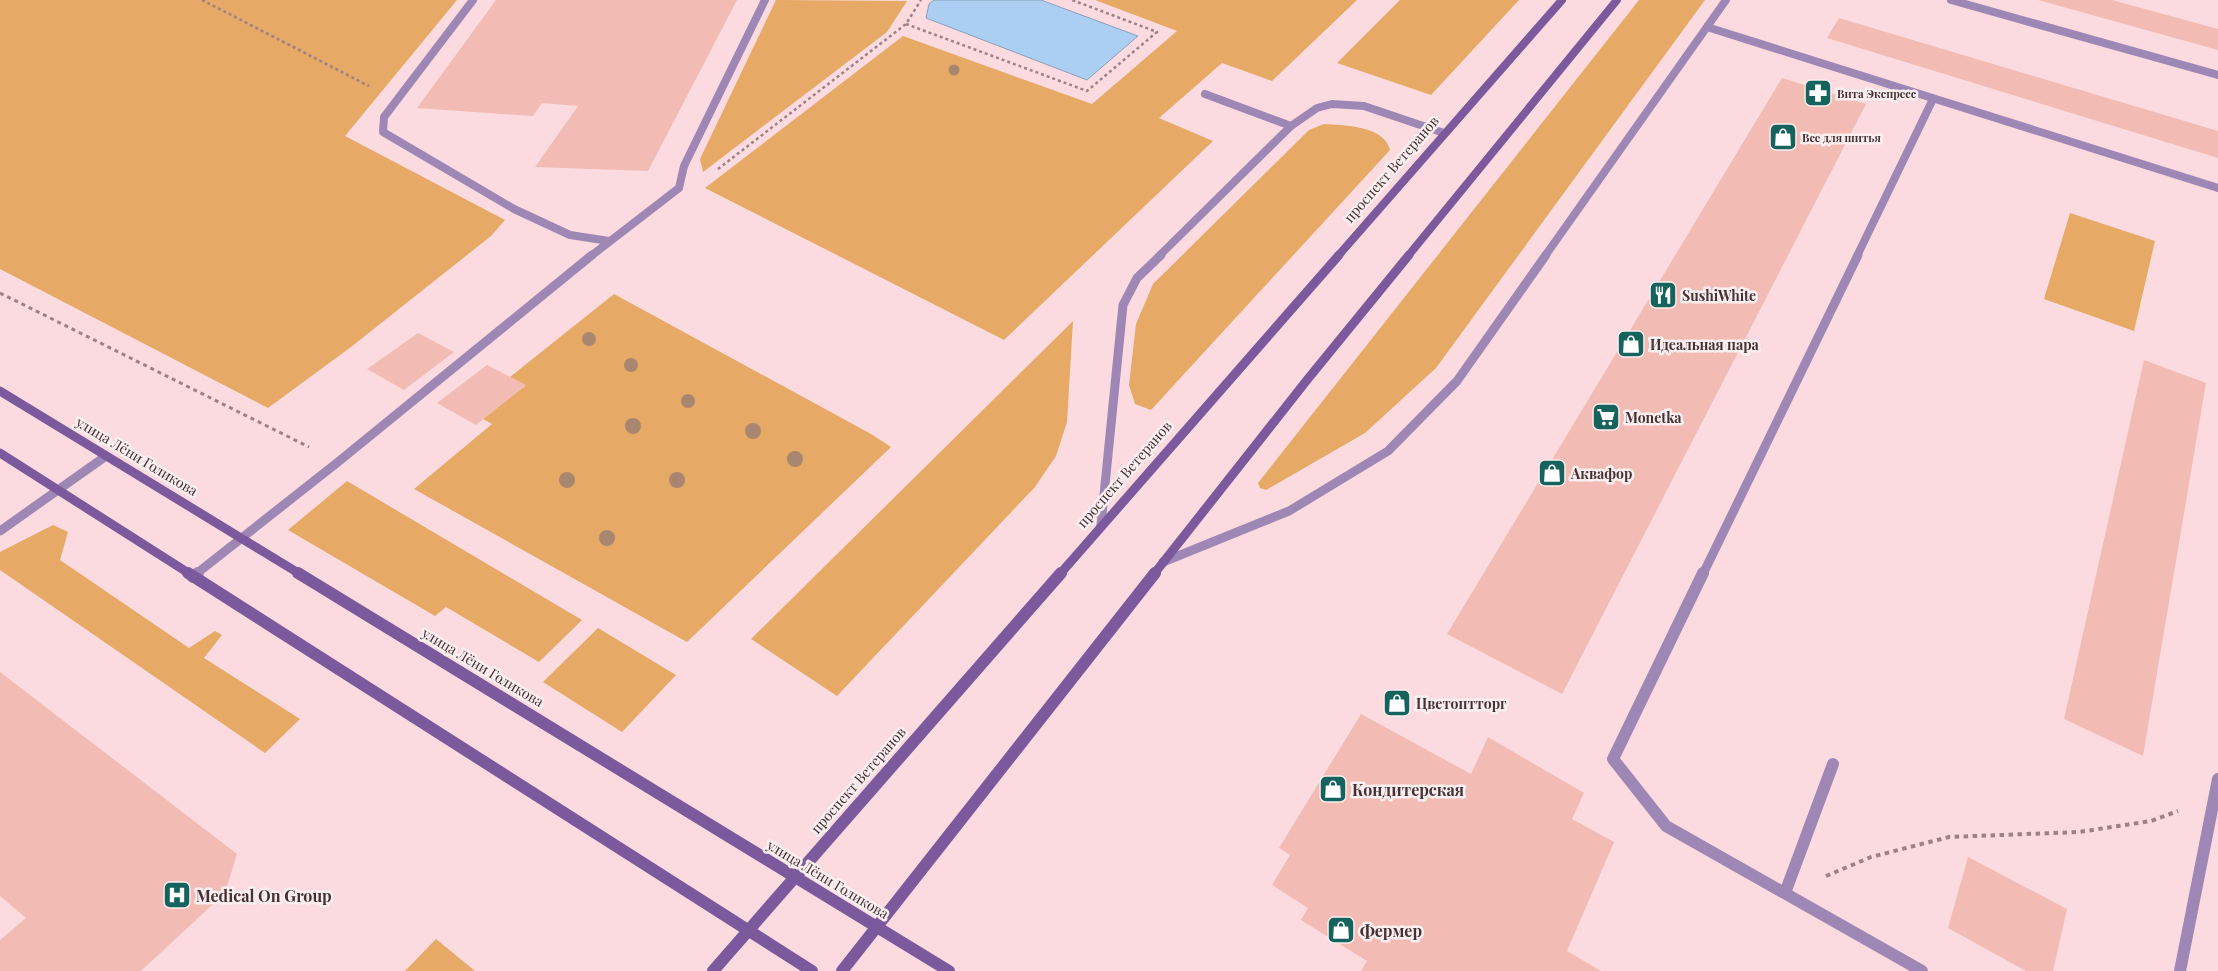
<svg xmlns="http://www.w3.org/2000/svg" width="2218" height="971" font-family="'Playfair Display',serif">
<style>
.green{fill:#e7a966}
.water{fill:#aacff3;stroke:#8c9fb9}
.building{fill:#f2bbb4}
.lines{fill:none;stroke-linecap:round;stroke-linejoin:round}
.path-far2{stroke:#9c8286;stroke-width:2.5;stroke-dasharray:3 3;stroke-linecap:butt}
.path-far1{stroke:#9c8286;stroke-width:3;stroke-dasharray:4 4;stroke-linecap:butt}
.path{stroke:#9c8286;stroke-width:4;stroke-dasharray:4.5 4.5;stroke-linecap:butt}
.lane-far2{stroke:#9e87b5;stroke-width:8}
.lane-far1{stroke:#9e87b5;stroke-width:9}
.lane{stroke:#9e87b5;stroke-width:12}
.street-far1{stroke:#9e87b5;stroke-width:8}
.street{stroke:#9e87b5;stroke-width:9}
.secondary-far2{stroke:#7c599c;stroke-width:8}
.secondary-far1{stroke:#7c599c;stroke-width:9}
.secondary{stroke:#7c599c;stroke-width:12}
.tree{fill:#a88670}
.labels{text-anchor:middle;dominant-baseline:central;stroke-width:5;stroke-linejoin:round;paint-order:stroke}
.far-poi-label{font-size:11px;font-weight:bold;fill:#453033;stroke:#faeff0;text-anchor:start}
.street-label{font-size:14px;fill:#453033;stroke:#faeff0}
.poi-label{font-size:14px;font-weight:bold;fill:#453033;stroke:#faeff0;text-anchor:start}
.near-poi-label{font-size:16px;font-weight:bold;fill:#453033;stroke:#faeff0;text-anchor:start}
</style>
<rect width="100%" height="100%" fill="#fcdbe0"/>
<path class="green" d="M 0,0 L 457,0 L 345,136 L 505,220 L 491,236 L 351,347 L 268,408 L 0,269 Z
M 776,0 L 907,1 L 887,32 L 703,172 L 700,159 Z
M 1095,0 L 1357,0 L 1272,81 L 1222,63 L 1159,118 L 1213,141 L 1004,340 L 705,188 L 903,36 L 1092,104 L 1177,31 Z
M 1400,0 L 1519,0 L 1431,95 L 1337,63 Z
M 1639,0 L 1705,0 L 1436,368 L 1365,433 L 1266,490 L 1260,488 L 1258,483 Z
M 1324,124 C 1344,125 1385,126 1390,150 L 1151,410 L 1135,404 L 1129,385 L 1136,324 L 1153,284 L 1309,130 Z
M 2070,213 L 2155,241 L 2134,331 L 2044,299 Z
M 614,294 L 871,434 L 891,447 L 687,642 L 414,489 L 492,424 L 483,419 L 525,386 L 510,377 Z
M 1073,321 L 1067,422 L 1056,456 L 1035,487 L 837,696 L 751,639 Z
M 347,481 L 582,620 L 539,662 L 446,607 L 435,616 L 288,530 Z
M 53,525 L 68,532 L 60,560 L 189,648 L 215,631 L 222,635 L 204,658 L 300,719 L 265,753 L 0,570 L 0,552 Z
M 598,628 L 676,675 L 622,732 L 543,682 Z
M 436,939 L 475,971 L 405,971 Z"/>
<path class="water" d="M 934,0 L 1041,0 L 1138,36 L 1087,80 L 926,18 L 929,4 Z"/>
<path class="building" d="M 496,0 L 737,0 L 648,171 L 535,167 L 578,106 L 542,103 L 533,116 L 417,108 Z
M 2038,0 L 2112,0 L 2218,29 L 2218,50 Z
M 1839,18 L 2218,131 L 2218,158 L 1827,38 Z
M 1782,78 L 1866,104 L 1562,694 L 1447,634 Z
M 418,333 L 454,352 L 404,390 L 367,369 Z
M 2144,360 L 2206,383 L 2143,756 L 2064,719 Z
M 487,365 L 526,385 L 476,425 L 437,403 Z
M 0,672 L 237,854 L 225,893 L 141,971 L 0,971 L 0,940 L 26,918 L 0,896 Z
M 1361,714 L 1471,774 L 1488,737 L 1584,793 L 1572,819 L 1614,842 L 1567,951 L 1601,971 L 1361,971 L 1367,961 L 1301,920 L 1308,908 L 1272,885 L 1290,855 L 1279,848 Z
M 1968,857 L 2067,909 L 2053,971 L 2026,971 L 1948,928 Z"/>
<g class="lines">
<path class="path-far2" d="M 202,0 L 369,86
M 906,24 L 1087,91 L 1157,32 L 1072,0
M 718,169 L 906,24 L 921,0"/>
<path class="path-far1" d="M 0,293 L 309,447"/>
<path class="path" d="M 1826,876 L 1871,857 L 1949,837 L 2079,832 L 2151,821 L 2178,811"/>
<path class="lane-far2" d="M 473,0 L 384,117 L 383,132 L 514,209 L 570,235 L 609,241
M 1951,0 L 2218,75
M 1707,27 L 2218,188
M 1205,94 L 1291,126
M 591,256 L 679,188 L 684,166 L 765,0
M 1159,256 L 1291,126 L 1317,108 L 1332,104 L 1364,106 L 1444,133
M 1857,256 L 1933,99"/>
<path class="lane-far1" d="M 1101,525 L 1123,305 L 1137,278 L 1161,255
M 0,531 L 106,456
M 196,574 L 338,462 L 592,255
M 1703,574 L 1858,255"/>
<path class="lane" d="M 1703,573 L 1613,759 L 1666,826 L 1922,971
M 193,577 L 198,573
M 1785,893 L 1833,764
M 2180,971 L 2218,779"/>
<path class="street-far1" d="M 1545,256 L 1726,0"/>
<path class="street" d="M 1163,562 L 1289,511 L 1388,451 L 1457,381 L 1546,255"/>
<path class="secondary-far2" d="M 1338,256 L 1562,0
M 1408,256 L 1617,0"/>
<path class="secondary-far1" d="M 0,391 L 300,574
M 0,453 L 190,574
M 1060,574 L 1339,255
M 1154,574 L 1307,380 L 1409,255"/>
<path class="secondary" d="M 188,573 L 812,971
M 298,573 L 949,971
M 713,971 L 1061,573
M 842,971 L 1155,573"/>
</g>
<g class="tree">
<circle cx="954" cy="70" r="5.5"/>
<circle cx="589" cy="339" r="7"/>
<circle cx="631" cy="365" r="7"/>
<circle cx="688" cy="401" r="7"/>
<circle cx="633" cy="426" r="8"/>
<circle cx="753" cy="431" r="8"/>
<circle cx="795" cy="459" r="8"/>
<circle cx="567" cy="480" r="8"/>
<circle cx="677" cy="480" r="8"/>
<circle cx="607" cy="538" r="8"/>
</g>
<defs>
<g id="pharmacy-square" transform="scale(1.4375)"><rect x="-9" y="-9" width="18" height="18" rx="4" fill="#16635e" stroke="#faeff0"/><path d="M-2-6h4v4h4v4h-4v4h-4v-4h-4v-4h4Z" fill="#fff"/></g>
<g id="shop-square" transform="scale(1.4375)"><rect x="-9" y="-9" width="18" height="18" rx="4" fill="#16635e" stroke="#faeff0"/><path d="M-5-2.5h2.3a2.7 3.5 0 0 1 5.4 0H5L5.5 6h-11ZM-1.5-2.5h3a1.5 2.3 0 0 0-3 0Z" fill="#fff"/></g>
<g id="restaurant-square" transform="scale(1.4375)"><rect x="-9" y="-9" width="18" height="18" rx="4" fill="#16635e" stroke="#faeff0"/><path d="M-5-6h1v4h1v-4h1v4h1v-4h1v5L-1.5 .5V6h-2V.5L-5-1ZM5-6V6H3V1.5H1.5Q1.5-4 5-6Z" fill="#fff"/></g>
<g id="supermarket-square" transform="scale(1.4375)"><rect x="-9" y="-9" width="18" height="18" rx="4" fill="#16635e" stroke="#faeff0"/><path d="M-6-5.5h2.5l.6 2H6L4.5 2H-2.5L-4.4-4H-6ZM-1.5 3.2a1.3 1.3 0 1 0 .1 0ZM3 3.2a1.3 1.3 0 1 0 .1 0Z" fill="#fff"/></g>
<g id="hospital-square" transform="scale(1.4375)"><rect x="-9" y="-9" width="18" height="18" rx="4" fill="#16635e" stroke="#faeff0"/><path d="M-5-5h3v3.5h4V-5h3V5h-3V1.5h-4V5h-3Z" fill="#fff"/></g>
</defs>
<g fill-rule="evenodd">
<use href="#pharmacy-square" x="1818" y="93"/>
<use href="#shop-square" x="1783" y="137"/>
<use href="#restaurant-square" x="1663" y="295"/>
<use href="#shop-square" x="1631" y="344"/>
<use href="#supermarket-square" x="1606" y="417"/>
<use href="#shop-square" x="1552" y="473"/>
<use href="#shop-square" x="1397" y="703"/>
<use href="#shop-square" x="1333" y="789"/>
<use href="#hospital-square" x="177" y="895"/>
<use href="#shop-square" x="1341" y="930"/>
</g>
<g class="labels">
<g class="far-poi-label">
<text x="1837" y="93">Вита Экспресс</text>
<text x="1802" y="137">Все для шитья</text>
</g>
<g class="street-label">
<text transform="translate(1391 169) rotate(-49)">проспект Ветеранов</text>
<text transform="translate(137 456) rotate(31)">улица Лёни Голикова</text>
<text transform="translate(1124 474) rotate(-49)">проспект Ветеранов</text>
<text transform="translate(483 667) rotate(31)">улица Лёни Голикова</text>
<text transform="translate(858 780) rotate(-49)">проспект Ветеранов</text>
<text transform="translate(828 879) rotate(31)">улица Лёни Голикова</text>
</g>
<g class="poi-label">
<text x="1682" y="295">SushiWhite</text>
<text x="1650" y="344">Идеальная пара</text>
<text x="1625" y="417">Monetka</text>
<text x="1571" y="473">Аквафор</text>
<text x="1416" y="703">Цветоптторг</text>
</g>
<g class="near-poi-label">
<text x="1352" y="789">Кондитерская</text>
<text x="196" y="895">Medical On Group</text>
<text x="1360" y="930">Фермер</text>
</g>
</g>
</svg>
